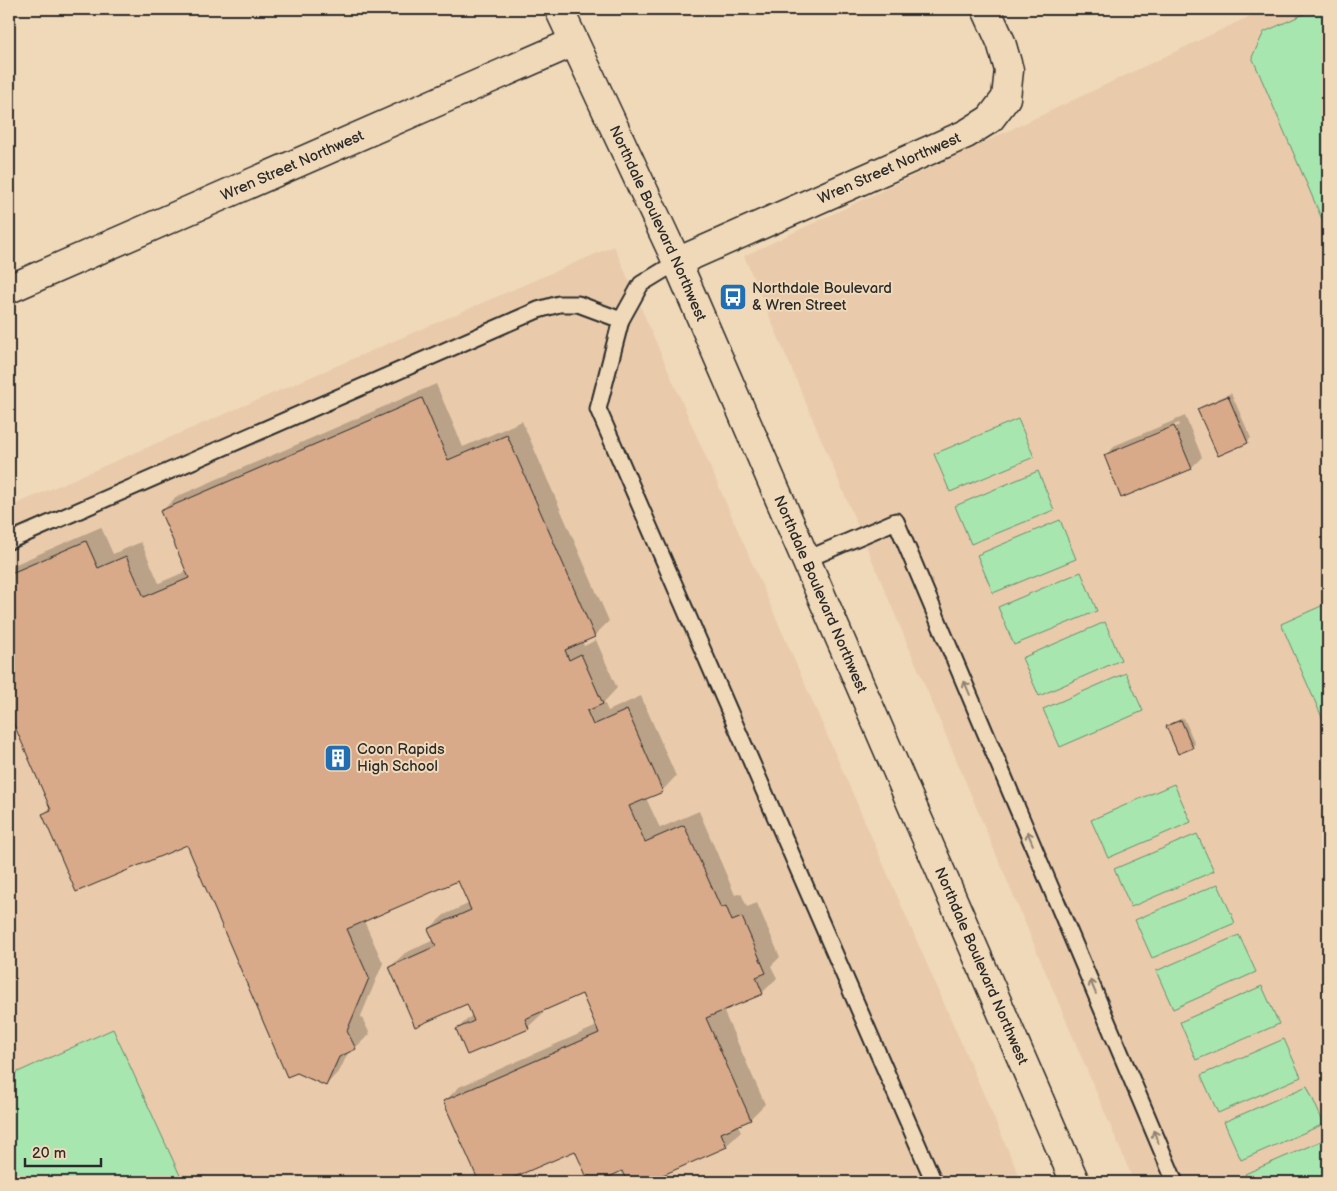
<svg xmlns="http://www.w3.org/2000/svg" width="1337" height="1191" font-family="'Balsamiq Sans',sans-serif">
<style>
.built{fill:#e9cbab}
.green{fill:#a7e7af;stroke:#69896d}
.shadow{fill:#0003;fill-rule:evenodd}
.building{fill:#d8aa89;stroke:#2b2b2b}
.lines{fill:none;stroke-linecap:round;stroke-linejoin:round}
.lane-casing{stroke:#2b2b2b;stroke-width:19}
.street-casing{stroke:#2b2b2b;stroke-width:31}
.secondary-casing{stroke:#2b2b2b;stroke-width:31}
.lane{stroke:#f0d9b9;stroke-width:15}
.street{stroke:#f0d9b9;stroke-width:28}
.secondary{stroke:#f0d9b9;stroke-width:28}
.oneway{stroke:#8e8272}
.labels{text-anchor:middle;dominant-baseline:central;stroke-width:4;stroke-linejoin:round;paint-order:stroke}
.street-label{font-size:15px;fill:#2b2b2b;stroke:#f0d9b9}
.poi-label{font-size:15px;fill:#2b2b2b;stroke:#f0d9b9;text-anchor:start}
</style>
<rect width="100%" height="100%" fill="#f0d9b9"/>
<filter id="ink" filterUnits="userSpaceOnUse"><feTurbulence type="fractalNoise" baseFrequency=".02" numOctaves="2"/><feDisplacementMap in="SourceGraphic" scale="10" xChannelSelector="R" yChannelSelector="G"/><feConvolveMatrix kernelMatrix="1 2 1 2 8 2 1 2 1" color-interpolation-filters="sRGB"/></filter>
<g filter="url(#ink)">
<path class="built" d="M 1265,9 L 1328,9 L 1328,1182 L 1134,1182 L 744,256 Z
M 614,246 L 1022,1182 L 9,1182 L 9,507 Z"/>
<path class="green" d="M 1315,9 L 1328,9 L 1328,233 L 1252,57 L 1264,32 Z
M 1018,419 L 1034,457 L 950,492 L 934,454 Z
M 1038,471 L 1054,510 L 971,544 L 955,506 Z
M 1060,520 L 1076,559 L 993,593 L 977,555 Z
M 1081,572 L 1097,611 L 1014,645 L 998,607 Z
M 1328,603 L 1328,731 L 1281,624 Z
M 1105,622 L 1121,660 L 1039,696 L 1022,658 Z
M 1126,673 L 1143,711 L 1060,747 L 1043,709 Z
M 1174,784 L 1191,822 L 1108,858 L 1091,820 Z
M 1197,834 L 1214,871 L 1131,907 L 1114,869 Z
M 1218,884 L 1235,923 L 1152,958 L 1135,920 Z
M 1239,935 L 1256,972 L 1173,1009 L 1156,971 Z
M 1262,986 L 1279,1024 L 1196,1060 L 1180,1022 Z
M 113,1029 L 183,1182 L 9,1182 L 9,1076 Z
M 1284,1039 L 1301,1077 L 1218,1113 L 1201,1075 Z
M 1307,1086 L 1324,1124 L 1241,1160 L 1224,1122 Z
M 1328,1138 L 1328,1182 L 1249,1182 L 1245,1174 Z"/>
<path class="shadow" d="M 436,384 L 463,447 L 522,421 L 609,621 L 594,636 L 582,641 L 584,646 L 596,640 L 617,688 L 604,702 L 608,711 L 641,696 L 676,776 L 662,791 L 646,798 L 660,828 L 699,811 L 735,895 L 741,893 L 747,907 L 757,903 L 780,957 L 771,966 L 777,978 L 762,993 L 723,1010 L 765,1104 L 750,1119 L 738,1124 L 741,1132 L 726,1146 L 644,1182 L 629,1182 L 623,1170 L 595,1182 L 590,1182 L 576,1149 L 500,1182 L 481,1182 L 445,1101 L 459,1087 L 597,1026 L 582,993 L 542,1011 L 543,1013 L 528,1027 L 457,1029 L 472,1015 L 468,1003 L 390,967 L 405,953 L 434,940 L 429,929 L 444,915 L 470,903 L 459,879 L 364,921 L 383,963 L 361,1016 L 370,1034 L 355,1048 L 349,1051 L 340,1070 L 326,1085 L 188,843 L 44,814 L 51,807 L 9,710 L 9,567 L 101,527 L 113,554 L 141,542 L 159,583 L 187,571 L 162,511 L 176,497 Z
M 1231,393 L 1251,438 L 1247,442 L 1199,409 L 1202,406 Z
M 1185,416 L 1202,457 L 1191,468 L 1105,456 L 1116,445 ZM 1179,423 L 1180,425 L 1117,451 L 1117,449 Z
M 1184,718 L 1195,744 L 1192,747 L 1168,727 L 1171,723 Z"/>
<path class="building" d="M 1228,396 L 1248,443 L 1218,456 L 1197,409 Z
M 422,398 L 448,460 L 507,435 L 595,637 L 565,650 L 569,660 L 581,654 L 603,704 L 587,711 L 593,725 L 627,710 L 663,792 L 629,806 L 645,842 L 684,825 L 721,908 L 726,906 L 732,921 L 742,917 L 766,973 L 756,977 L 763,994 L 706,1018 L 751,1120 L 721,1133 L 727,1147 L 647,1182 L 627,1182 L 622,1171 L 598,1182 L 589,1182 L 575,1151 L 503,1182 L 479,1182 L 443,1101 L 599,1033 L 582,994 L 525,1019 L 529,1029 L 467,1055 L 456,1029 L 474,1021 L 467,1004 L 415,1027 L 389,967 L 436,946 L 428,929 L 471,910 L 458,881 L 347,929 L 369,978 L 347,1031 L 356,1049 L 339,1057 L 326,1086 L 297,1073 L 287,1077 L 187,845 L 76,892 L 42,814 L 51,810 L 9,713 L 9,574 L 86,541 L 98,568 L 126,556 L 144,597 L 189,578 L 160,511 Z
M 1174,426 L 1192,469 L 1121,498 L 1104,455 Z
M 1181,720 L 1193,748 L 1178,754 L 1166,726 Z"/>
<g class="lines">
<g class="lane-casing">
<path id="lane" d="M 621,320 L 598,409 L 934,1182
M 9,541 L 538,310 L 559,304 L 578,304 L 621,320 L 641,284 L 677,262
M 805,560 L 896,521 L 1175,1182"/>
</g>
<g class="street-casing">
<g id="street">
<path id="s1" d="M 677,262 L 966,134 L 990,119 L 1006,98 L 1009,70 L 1001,42 L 986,9"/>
<path id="s2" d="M 9,289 L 574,42"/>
</g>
</g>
<g class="secondary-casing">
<g id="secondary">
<path id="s3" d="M 559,9 L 677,262 L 1075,1182"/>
</g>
</g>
<use href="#lane" class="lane"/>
<use href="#street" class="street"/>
<use href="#secondary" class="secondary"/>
</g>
<defs><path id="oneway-shaft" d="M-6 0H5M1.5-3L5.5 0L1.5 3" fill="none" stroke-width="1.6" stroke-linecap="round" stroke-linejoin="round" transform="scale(1.25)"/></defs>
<g class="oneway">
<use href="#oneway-shaft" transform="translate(967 688) rotate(-113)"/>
<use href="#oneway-shaft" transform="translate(1030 838) rotate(-113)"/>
<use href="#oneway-shaft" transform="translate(1093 987) rotate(-113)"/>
<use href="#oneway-shaft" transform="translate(1156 1137) rotate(-113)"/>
</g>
</g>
<defs>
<g id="bus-square" transform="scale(1.4375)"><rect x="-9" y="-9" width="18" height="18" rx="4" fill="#1f6fb2" stroke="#f0d9b9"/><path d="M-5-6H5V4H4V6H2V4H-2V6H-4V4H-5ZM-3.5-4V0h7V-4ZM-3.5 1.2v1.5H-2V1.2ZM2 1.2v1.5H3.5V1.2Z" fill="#fff"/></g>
<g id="building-square" transform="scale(1.4375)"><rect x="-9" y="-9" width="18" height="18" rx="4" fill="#1f6fb2" stroke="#f0d9b9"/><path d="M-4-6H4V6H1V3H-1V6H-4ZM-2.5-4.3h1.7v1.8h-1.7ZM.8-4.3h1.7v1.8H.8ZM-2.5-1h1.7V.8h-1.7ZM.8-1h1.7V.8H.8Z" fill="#fff"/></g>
</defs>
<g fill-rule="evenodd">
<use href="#bus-square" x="733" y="297"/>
<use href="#building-square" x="338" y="758"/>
</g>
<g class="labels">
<g class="street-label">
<text stroke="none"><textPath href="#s2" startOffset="309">Wren Street Northwest</textPath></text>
<text stroke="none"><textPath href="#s1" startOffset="232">Wren Street Northwest</textPath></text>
<text stroke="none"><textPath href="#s3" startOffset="236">Northdale Boulevard Northwest</textPath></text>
<text stroke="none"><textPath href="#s3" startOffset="641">Northdale Boulevard Northwest</textPath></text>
<text stroke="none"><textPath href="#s3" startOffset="1046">Northdale Boulevard Northwest</textPath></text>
</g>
<g class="poi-label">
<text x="752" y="288">Northdale Boulevard<tspan x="752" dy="17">&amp; Wren Street</tspan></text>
<text x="357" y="749">Coon Rapids<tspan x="357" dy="17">High School</tspan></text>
</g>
</g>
<rect width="1337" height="1191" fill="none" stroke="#f0d9b9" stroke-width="30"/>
<rect x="15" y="15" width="1307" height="1161" fill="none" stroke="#2b2b2b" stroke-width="2" filter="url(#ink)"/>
<path d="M25 1158v8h76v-8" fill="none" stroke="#2b2b2b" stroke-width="2.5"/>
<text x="32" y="1158" font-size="15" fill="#2b2b2b" stroke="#f0d9b9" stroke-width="4" paint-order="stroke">20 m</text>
</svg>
